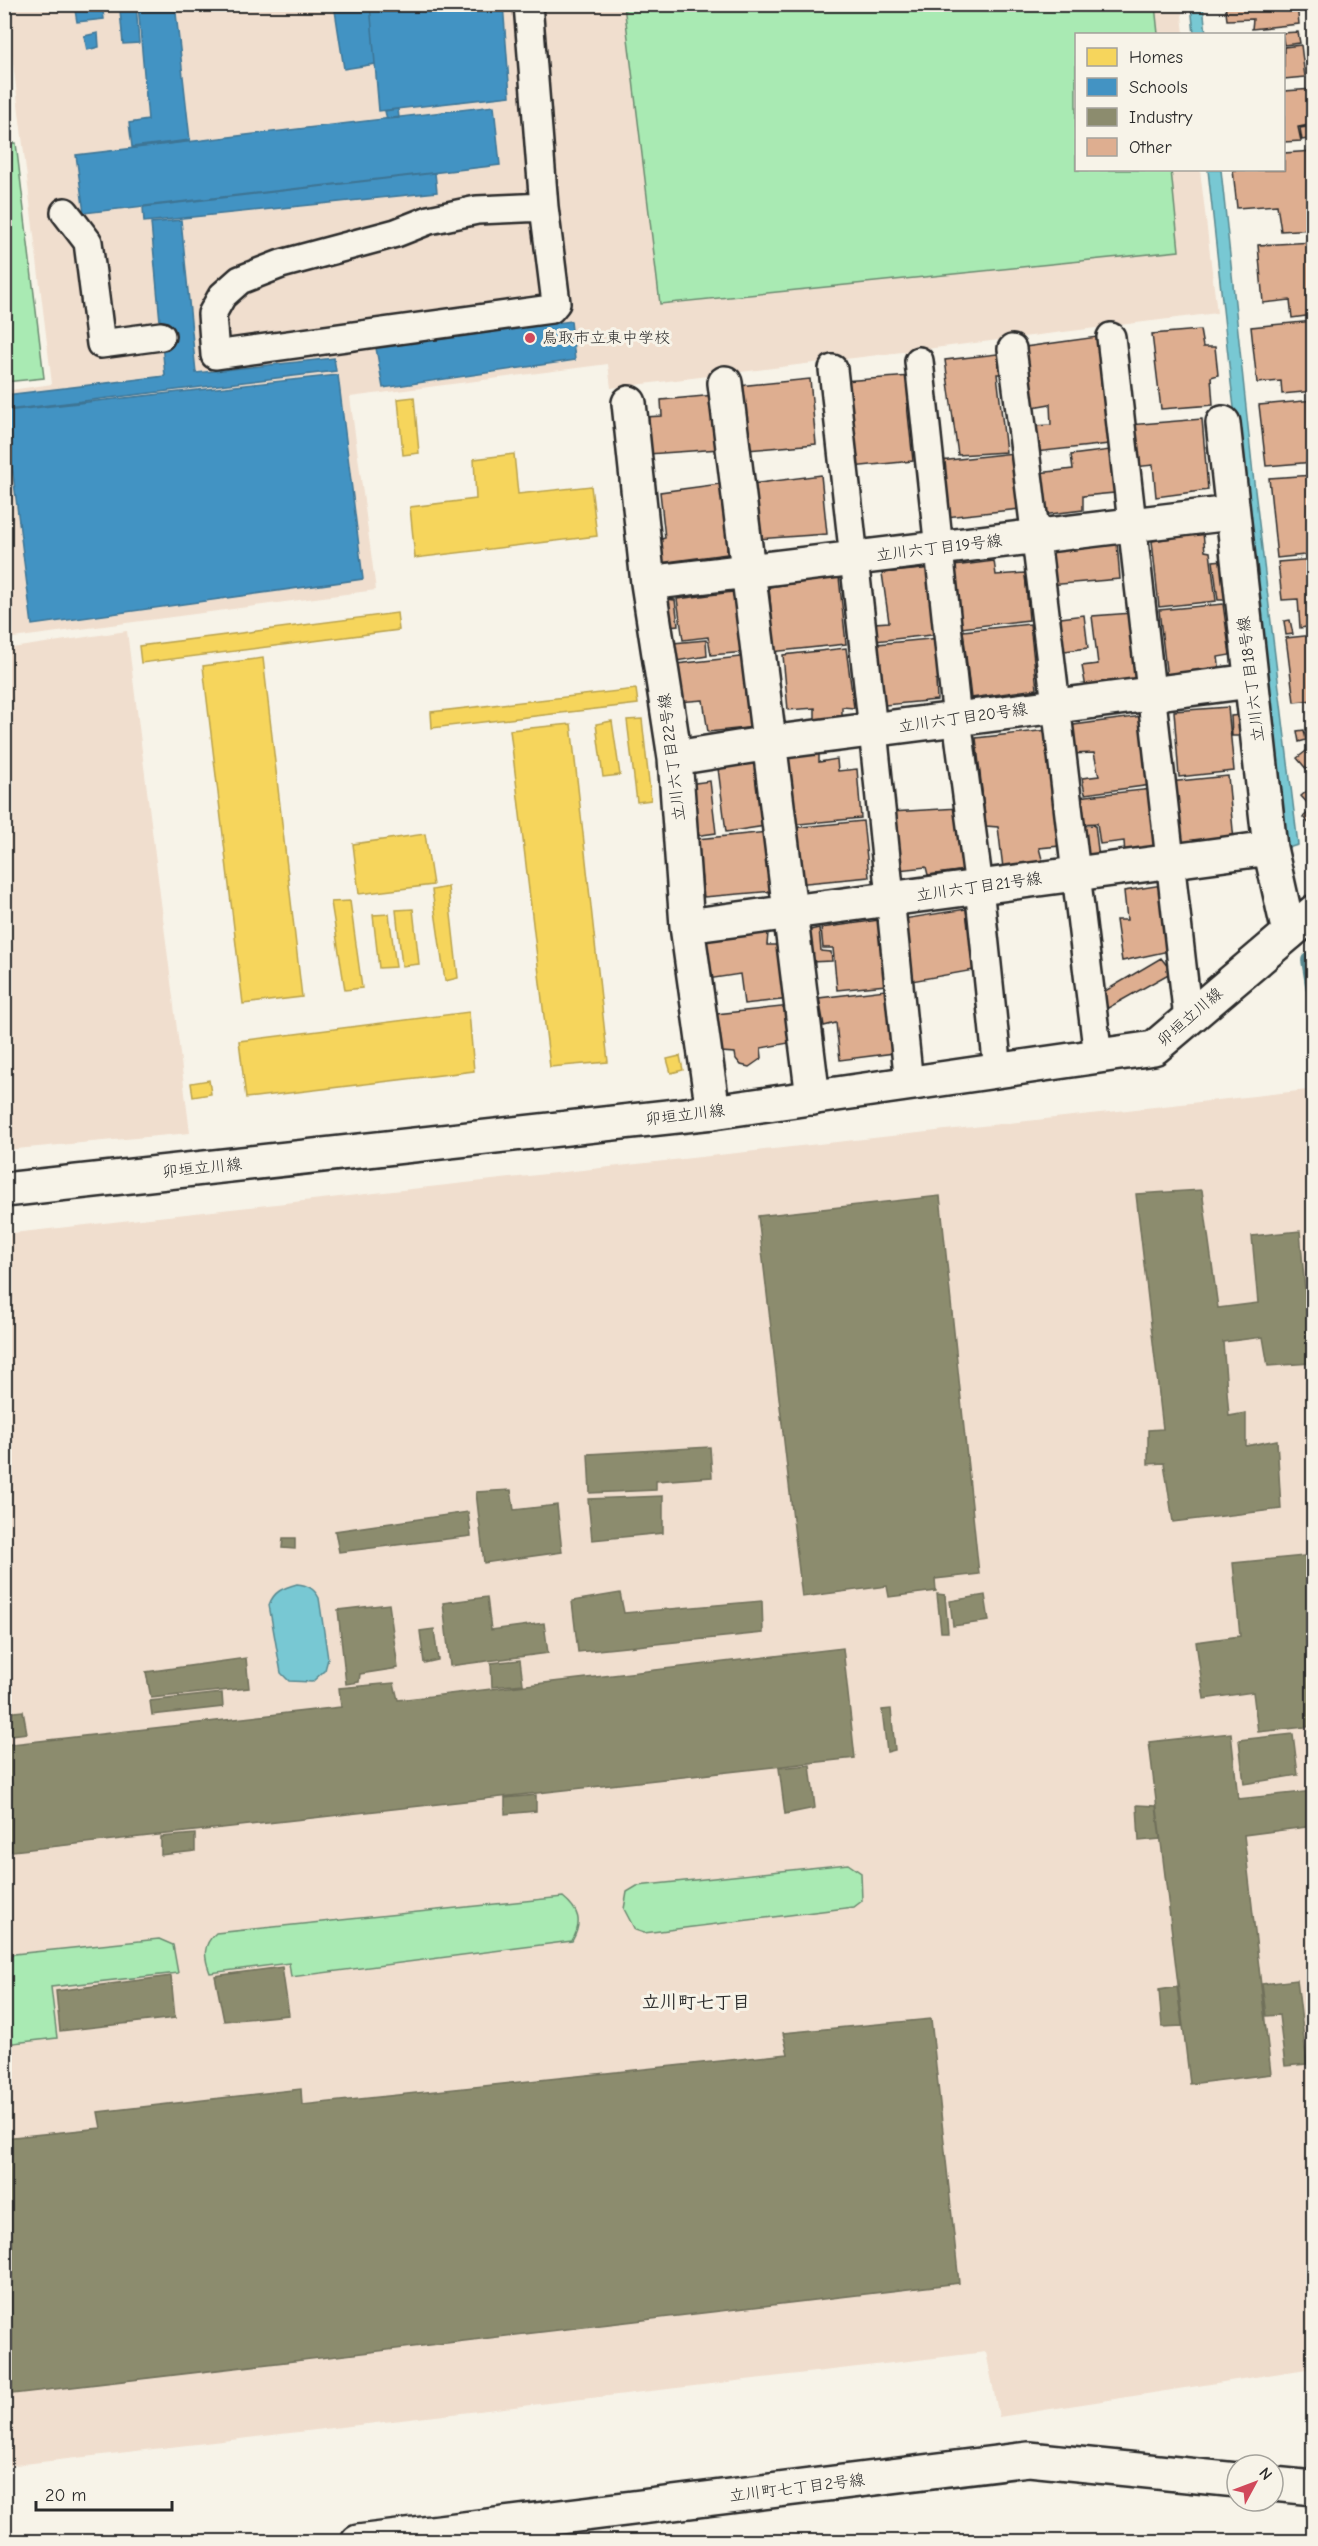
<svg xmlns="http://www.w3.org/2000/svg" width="1318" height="2546" font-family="'Comic Neue','Klee One',sans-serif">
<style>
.built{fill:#f0dece}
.green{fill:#a9eab3;stroke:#6a8a6f;stroke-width:1.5}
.water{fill:#78c8d3;stroke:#598990;stroke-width:1.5}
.homes{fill:#f6d55c;stroke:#b9a24d;stroke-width:1.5}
.schools{fill:#4393c3;stroke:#3c7495;stroke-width:1.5}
.industry{fill:#8c8c6e;stroke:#6f6f5a;stroke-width:1.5}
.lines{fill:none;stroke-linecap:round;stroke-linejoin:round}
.stream{stroke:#598990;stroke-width:14}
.building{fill:#deae90;stroke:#2b2b2b;stroke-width:1.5}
.lane-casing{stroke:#2b2b2b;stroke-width:32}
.street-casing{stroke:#2b2b2b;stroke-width:38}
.secondary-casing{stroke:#2b2b2b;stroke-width:38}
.lane{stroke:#f7f3e8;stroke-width:27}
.street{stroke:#f7f3e8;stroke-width:33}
.secondary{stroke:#f7f3e8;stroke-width:33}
.poi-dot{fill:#d1495b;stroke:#f7f3e8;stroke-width:2}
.labels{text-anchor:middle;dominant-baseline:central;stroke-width:6;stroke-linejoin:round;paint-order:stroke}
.poi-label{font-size:16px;fill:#2b2b2b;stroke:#f7f3e8;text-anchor:start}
.street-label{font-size:16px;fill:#2b2b2b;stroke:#f7f3e8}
.neighbourhood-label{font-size:18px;font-weight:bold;fill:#2b2b2b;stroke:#f7f3e8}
</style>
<rect width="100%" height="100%" fill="#f7f3e8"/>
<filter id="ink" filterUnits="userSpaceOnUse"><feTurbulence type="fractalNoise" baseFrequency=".0167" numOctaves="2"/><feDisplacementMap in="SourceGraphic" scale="12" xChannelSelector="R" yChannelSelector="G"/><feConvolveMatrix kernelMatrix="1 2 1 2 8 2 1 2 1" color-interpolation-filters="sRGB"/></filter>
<g filter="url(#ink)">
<path class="built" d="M 6,5 L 1181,5 L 1184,34 L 1076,34 L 1076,170 L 1200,170 L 1217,313 L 611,388 L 608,364 L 350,397 L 376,590 L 5,639 L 4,391 L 52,384 Z
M 127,631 L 190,1133 L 5,1150 L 5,649 Z
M 1308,1090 L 1314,1135 L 1313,2368 L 999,2417 L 986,2352 L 7,2466 L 13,2541 L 5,2541 L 4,1234 Z"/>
<path class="green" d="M 624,5 L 1155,5 L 1158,34 L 1076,34 L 1076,170 L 1171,170 L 1179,251 L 660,304 Z
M 16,143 L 44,378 L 5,382 L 5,144 Z
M 848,1864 L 861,1873 L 862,1901 L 854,1907 L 644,1933 L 635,1930 L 624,1909 L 627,1892 L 637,1886 Z
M 563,1897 C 579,1910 583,1922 572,1941 L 291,1977 L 289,1963 L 210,1973 C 204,1957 202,1945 216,1933 Z
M 159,1939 L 173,1945 L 178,1973 L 51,1987 L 57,2038 L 5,2044 L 5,1955 Z"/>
<path class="water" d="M 1191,5 L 1203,5 L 1206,34 L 1194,34 Z
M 1208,170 L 1221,170 L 1253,474 L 1298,845 L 1288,848 L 1231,383 Z
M 297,1584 C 307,1585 314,1588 319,1598 L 328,1659 L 325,1670 L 312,1682 L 289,1681 L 281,1673 L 269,1605 C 274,1591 283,1588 297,1584 Z"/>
<path class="homes" d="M 414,397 L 419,453 L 403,455 L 398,399 Z
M 514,454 L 518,494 L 591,486 L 597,536 L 415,558 L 410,507 L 476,499 L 474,459 Z
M 397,613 L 399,630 L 141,663 L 139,646 Z
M 263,658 L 302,997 L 243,1004 L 203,666 Z
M 636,689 L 638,704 L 432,728 L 431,712 Z
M 642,719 L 651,800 L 637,802 L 627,720 Z
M 612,721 L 620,775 L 603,777 L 596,724 Z
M 571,724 L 608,1062 L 550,1067 L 510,730 Z
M 425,834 L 433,885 L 359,894 L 353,844 Z
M 448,887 L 458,978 L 445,981 L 432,890 Z
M 350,901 L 362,988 L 345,990 L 331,902 Z
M 413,909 L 419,964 L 402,966 L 396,910 Z
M 389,914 L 396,967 L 379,968 L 373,915 Z
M 469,1012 L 474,1071 L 246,1098 L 239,1041 Z
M 680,1056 L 683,1070 L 671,1073 L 667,1059 Z
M 209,1080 L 211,1094 L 193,1097 L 191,1083 Z"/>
<path class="schools" d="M 74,4 L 102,4 L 104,19 L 77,22 Z
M 113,4 L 136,4 L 139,43 L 123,44 L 120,10 L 113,10 Z
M 138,4 L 175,4 L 190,140 L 132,147 L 129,123 L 148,120 Z
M 334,4 L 370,4 L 375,64 L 344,69 Z
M 370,4 L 503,4 L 510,96 L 379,111 Z
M 98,33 L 99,47 L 87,50 L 84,36 Z
M 494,106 L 500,165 L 84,213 L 76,155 Z
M 398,109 L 399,118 L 387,119 L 385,111 Z
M 435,173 L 437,192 L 144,222 L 143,207 Z
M 181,220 L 196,373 L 334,358 L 336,371 L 7,410 L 6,395 L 165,376 L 151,223 Z
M 571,321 L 575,360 L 383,388 L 376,348 Z
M 338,375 L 363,579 L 32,625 L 5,411 Z"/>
<path class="industry" d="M 1202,1190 L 1218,1308 L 1258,1303 L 1252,1236 L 1300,1231 L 1311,1363 L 1268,1366 L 1263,1337 L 1223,1342 L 1229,1416 L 1246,1413 L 1246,1446 L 1277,1440 L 1281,1509 L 1173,1522 L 1164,1463 L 1148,1464 L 1148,1430 L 1163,1429 L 1136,1194 Z
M 940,1196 L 979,1574 L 935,1579 L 936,1591 L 889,1597 L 887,1586 L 802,1597 L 758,1216 Z
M 710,1447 L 712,1477 L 656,1481 L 656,1490 L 590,1493 L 588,1454 Z
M 511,1490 L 514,1510 L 557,1505 L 562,1552 L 484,1563 L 476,1492 Z
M 663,1496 L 663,1533 L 592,1540 L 588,1499 Z
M 468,1512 L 471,1536 L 339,1552 L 335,1531 Z
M 283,1538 L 295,1538 L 295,1549 L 282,1548 Z
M 1314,1555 L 1314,1726 L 1258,1732 L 1253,1692 L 1204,1699 L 1196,1642 L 1240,1636 L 1233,1563 Z
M 620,1593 L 624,1613 L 762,1601 L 763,1633 L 578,1652 L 572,1601 Z
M 937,1594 L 945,1595 L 948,1632 L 941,1632 Z
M 985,1595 L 989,1621 L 953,1626 L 950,1601 Z
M 487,1597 L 491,1630 L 544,1623 L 548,1653 L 450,1666 L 443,1603 Z
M 389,1604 L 398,1668 L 360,1674 L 359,1682 L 346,1684 L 338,1610 Z
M 434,1629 L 438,1660 L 424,1663 L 420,1631 Z
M 843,1648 L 855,1758 L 4,1852 L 4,1745 L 341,1707 L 339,1688 L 394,1683 L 398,1700 Z
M 246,1658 L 249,1688 L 151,1698 L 146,1672 Z
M 520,1660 L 523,1684 L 492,1687 L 491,1663 Z
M 222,1693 L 223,1707 L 152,1715 L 150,1701 Z
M 891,1709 L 895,1750 L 887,1752 L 882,1710 Z
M 23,1711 L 27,1733 L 4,1736 L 4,1713 Z
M 1231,1733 L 1238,1799 L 1314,1791 L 1314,1826 L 1244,1835 L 1271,2074 L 1190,2084 L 1149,1742 Z
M 1293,1734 L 1298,1775 L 1244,1784 L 1239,1740 Z
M 810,1765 L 815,1808 L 785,1814 L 779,1768 Z
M 536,1795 L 536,1811 L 505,1814 L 505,1798 Z
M 1137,1805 L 1156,1806 L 1160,1839 L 1139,1841 Z
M 195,1834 L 195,1851 L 161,1855 L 161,1837 Z
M 282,1967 L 289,2015 L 224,2021 L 215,1976 Z
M 171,1976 L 175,2018 L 60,2031 L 56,1991 Z
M 1297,1980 L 1307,2064 L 1285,2066 L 1279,2015 L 1266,2016 L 1262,1984 Z
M 1177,1987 L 1182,2026 L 1162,2027 L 1159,1990 Z
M 931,2019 L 959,2283 L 4,2395 L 4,2138 L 101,2128 L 98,2112 L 301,2089 L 302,2105 L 788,2054 L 783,2033 Z"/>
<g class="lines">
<path class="stream" d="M 1308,960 L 1314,997"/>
</g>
<path class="building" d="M 1225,4 L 1297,4 L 1299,24 L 1252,29 L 1253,19 L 1227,20 Z
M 1298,32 L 1300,43 L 1284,45 L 1282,33 Z
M 1301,45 L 1305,77 L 1284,79 L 1284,47 Z
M 1314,89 L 1314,124 L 1298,127 L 1301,141 L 1284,142 L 1284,91 Z
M 1314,126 L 1314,138 L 1302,140 L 1300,128 Z
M 1314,151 L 1314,229 L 1281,231 L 1277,205 L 1237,208 L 1233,170 L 1284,170 L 1284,153 Z
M 1314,242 L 1313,315 L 1292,318 L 1290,300 L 1263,303 L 1258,245 Z
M 1314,321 L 1314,391 L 1282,394 L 1281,381 L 1257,383 L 1251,327 Z
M 1200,330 L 1203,347 L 1215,347 L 1218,375 L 1211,377 L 1213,405 L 1161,409 L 1152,334 Z
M 1097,337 L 1109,444 L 1035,452 L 1032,426 L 1051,425 L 1050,404 L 1033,407 L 1025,347 Z
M 1006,353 L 1006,374 L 997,374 L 1006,452 L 958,455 L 945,360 Z
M 911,376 L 914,403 L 907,404 L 913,461 L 851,467 L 843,381 Z
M 810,379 L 816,444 L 747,450 L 739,386 Z
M 715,395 L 720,449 L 648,454 L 644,417 L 662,416 L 661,400 Z
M 1314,400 L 1314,462 L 1266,466 L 1259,405 Z
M 1202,419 L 1208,490 L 1156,497 L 1153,465 L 1134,467 L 1129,425 Z
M 1110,450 L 1114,493 L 1083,496 L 1083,510 L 1042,515 L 1038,473 L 1073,469 L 1071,455 Z
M 1014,453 L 1020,509 L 946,517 L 940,461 Z
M 821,475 L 827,534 L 757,539 L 751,484 Z
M 1314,475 L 1314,554 L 1277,558 L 1269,478 Z
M 727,483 L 733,542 L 727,543 L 727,554 L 659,563 L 658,540 L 665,538 L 660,492 Z
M 1203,533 L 1205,551 L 1210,552 L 1216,601 L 1159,607 L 1152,541 Z
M 1117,543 L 1120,579 L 1049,585 L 1045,549 Z
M 1314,559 L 1314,626 L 1300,628 L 1298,599 L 1282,600 L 1278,562 Z
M 1224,560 L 1227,600 L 1218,600 L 1213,561 Z
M 994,561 L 996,575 L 1025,573 L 1029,620 L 961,628 L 954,566 Z
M 933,568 L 941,634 L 875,641 L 874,623 L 889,622 L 882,573 Z
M 839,577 L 846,644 L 771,652 L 765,623 L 772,621 L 769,587 Z
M 741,591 L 746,652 L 711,655 L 708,637 L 683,640 L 677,599 Z
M 665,599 L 675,600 L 678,625 L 669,626 Z
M 1223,604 L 1230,655 L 1218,657 L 1220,672 L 1167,678 L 1159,610 Z
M 1132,613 L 1140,681 L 1086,688 L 1082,666 L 1098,664 L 1092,616 Z
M 1084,615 L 1088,648 L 1057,652 L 1053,619 Z
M 1290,620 L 1293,634 L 1286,635 L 1284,621 Z
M 1030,624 L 1037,689 L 971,698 L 963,631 Z
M 1314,635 L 1314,700 L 1294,702 L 1286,638 Z
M 940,638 L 944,679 L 936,680 L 937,700 L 885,705 L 877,644 Z
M 706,640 L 707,656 L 676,661 L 673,643 Z
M 846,648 L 854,708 L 842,707 L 842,718 L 815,720 L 815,708 L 788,710 L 783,655 Z
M 749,656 L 756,727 L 708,732 L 703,700 L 678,702 L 676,664 Z
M 1228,707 L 1234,771 L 1179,777 L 1174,711 Z
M 1242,715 L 1241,736 L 1232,736 L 1231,716 Z
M 1142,716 L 1151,785 L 1085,794 L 1082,778 L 1099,776 L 1094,753 L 1070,754 L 1066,726 Z
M 1048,730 L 1060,846 L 1039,848 L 1043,863 L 1003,868 L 998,827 L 986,826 L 976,738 Z
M 1304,730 L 1306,740 L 1299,742 L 1297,731 Z
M 1314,745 L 1314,778 L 1297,758 Z
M 819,753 L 819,762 L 837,759 L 838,771 L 857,769 L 861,818 L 789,825 L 781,759 Z
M 755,763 L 765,826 L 726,832 L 718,768 Z
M 1228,776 L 1234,841 L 1177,849 L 1169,782 Z
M 710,781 L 716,833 L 695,836 L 688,784 Z
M 1314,785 L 1314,805 L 1311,807 L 1301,796 Z
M 1152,789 L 1159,853 L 1125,855 L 1124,841 L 1100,844 L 1097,823 L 1080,824 L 1077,797 Z
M 959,808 L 966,870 L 928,875 L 926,867 L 898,870 L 891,812 Z
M 1314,808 L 1314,829 L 1303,817 Z
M 863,821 L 869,877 L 796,884 L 791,828 Z
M 1095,825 L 1099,858 L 1083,860 L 1080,826 Z
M 768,832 L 774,891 L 704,897 L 697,839 Z
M 1162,885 L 1169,951 L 1122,961 L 1116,920 L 1127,920 L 1124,891 Z
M 966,909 L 974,970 L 912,981 L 903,919 Z
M 879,920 L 886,985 L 837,990 L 833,948 L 823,948 L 821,928 Z
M 819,928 L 821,951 L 831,952 L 832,961 L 809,962 L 806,931 Z
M 768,933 L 767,945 L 783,945 L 790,999 L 744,1004 L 740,974 L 708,979 L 706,940 Z
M 1161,958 L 1172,972 L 1108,1008 L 1100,994 Z
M 885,990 L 894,1053 L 840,1060 L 836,1023 L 824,1026 L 819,998 Z
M 791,1006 L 794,1042 L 761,1048 L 762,1058 L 749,1067 L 741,1065 L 736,1059 L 735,1053 L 721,1052 L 716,1014 Z"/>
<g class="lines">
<g class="lane-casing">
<path id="lane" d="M 528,4 L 544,207 L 556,303 L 551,309 L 215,355 L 212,314 L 222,296 L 240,280 L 281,264 L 396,233 L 429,220 L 477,210 L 544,207
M 65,212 L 88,242 L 101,344 L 161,336
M 1111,337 L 1188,1019
M 1012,349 C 1043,584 1069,821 1098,1056
M 919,361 L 957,719 L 979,887 L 998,1071
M 833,369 L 873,730 L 909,1084"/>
</g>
<g class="street-casing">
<path id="street" d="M 725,383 L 813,1098
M 629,403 L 648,583 L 675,758 L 687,926 L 713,1112
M 1223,423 L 1270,848 L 1289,933
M 648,583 L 1231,513
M 675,758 L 769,743 L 1251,681
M 687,926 L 1270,848
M 1273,2484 L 1314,2488
M 358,2542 L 1029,2459 L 1237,2480"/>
</g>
<g class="secondary-casing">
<path id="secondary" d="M 4,1190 L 713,1112 L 1154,1048 L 1314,912"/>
</g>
<use href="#lane" class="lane"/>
<use href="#street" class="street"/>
<use href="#secondary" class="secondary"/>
</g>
</g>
<circle class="poi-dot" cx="530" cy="338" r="6"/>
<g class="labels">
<g class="poi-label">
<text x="542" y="338">鳥取市立東中学校</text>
</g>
<g class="street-label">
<text transform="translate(939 548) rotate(-7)">立川六丁目19号線</text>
<text transform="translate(1251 679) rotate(-97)">立川六丁目18号線</text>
<text transform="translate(963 718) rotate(-8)">立川六丁目20号線</text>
<text transform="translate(672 757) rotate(-97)">立川六丁目22号線</text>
<text transform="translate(979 887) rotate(-8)">立川六丁目21号線</text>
<text transform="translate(1190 1017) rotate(-41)">卯垣立川線</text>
<text transform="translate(685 1115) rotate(-7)">卯垣立川線</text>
<text transform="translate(202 1168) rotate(-6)">卯垣立川線</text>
<text transform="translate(797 2488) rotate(-7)">立川町七丁目2号線</text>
</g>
<g class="neighbourhood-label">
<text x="696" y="2002">立川町七丁目</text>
</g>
</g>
<rect width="1318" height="2546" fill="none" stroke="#f7f3e8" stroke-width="24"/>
<rect x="12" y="12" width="1294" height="2522" fill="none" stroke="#2b2b2b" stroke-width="2" filter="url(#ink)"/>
<rect x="1075" y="33" width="210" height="138" fill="#f7f3e8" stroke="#a5a39c" stroke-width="1.5"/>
<rect x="1087" y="48" width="30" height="18" fill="#f6d55c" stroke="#a5a39c" stroke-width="1.5"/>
<text x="1129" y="63" font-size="18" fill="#2b2b2b">Homes</text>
<rect x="1087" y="78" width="30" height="18" fill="#4393c3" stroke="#a5a39c" stroke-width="1.5"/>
<text x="1129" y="93" font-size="18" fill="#2b2b2b">Schools</text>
<rect x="1087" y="108" width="30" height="18" fill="#8c8c6e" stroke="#a5a39c" stroke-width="1.5"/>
<text x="1129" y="123" font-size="18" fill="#2b2b2b">Industry</text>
<rect x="1087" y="138" width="30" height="18" fill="#deae90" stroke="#a5a39c" stroke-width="1.5"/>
<text x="1129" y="153" font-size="18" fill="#2b2b2b">Other</text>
<g transform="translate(1255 2483) rotate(49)"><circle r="28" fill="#f7f3e8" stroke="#a5a39c" stroke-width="1.5"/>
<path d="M0-4.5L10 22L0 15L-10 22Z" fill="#d1495b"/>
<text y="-9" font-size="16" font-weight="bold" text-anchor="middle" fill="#2b2b2b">N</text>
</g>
<path d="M36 2501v9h136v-9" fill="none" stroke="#2b2b2b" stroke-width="3"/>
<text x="45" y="2501" font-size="18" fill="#2b2b2b" stroke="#f7f3e8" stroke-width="4.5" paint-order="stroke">20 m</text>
</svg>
